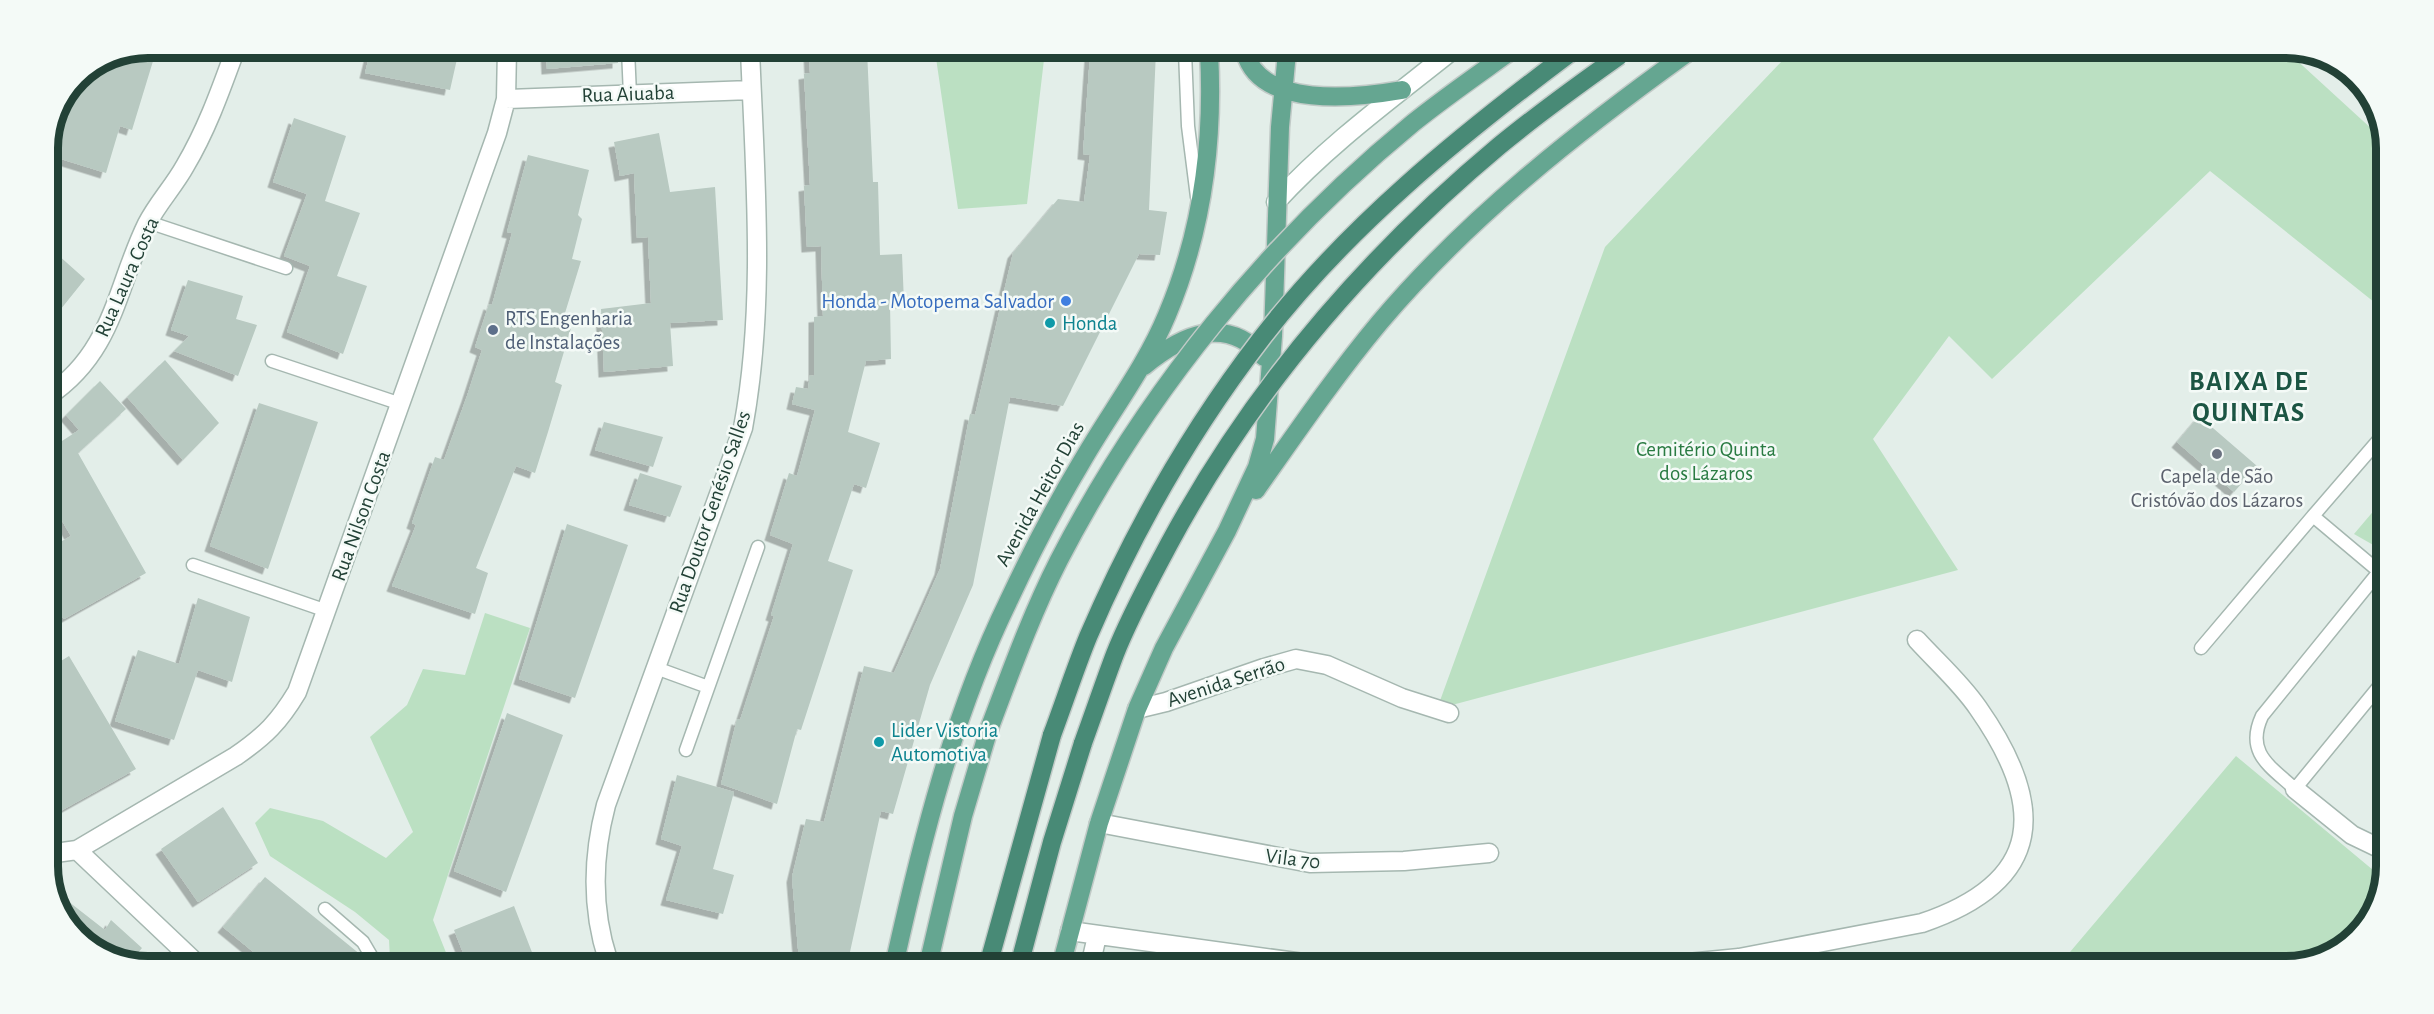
<svg xmlns="http://www.w3.org/2000/svg" width="2434" height="1014" font-family="'Alegreya Sans',sans-serif">
<style>
.green{fill:#bbe0c2}
.building{fill:#b8c9c1;filter:url(#shadow)}
.lines{fill:none;stroke-linecap:round;stroke-linejoin:round}
.service-casing{stroke:#a5b7b0;stroke-width:15}
.minor-casing{stroke:#a5b7b0;stroke-width:21}
.tertiary-casing{stroke:#a5b7b0;stroke-width:21}
.secondary-casing{stroke:#a1bbb0;stroke-width:21}
.primary-casing{stroke:#c1cac7;stroke-width:21}
.trunk-casing{stroke:#c1cac7;stroke-width:21}
.service{stroke:#fff;stroke-width:12}
.minor{stroke:#fff;stroke-width:18}
.tertiary{stroke:#fff;stroke-width:18}
.secondary{stroke:#fff;stroke-width:18}
.primary{stroke:#65a691;stroke-width:18}
.trunk{stroke:#488a76;stroke-width:18}
.primary-bridge-casing{stroke:#c1cac7;stroke-width:21;stroke-linecap:butt}
.trunk-bridge-casing{stroke:#c1cac7;stroke-width:21;stroke-linecap:butt}
.primary-bridge{stroke:#65a691;stroke-width:18}
.trunk-bridge{stroke:#488a76;stroke-width:18}
.shop-dot{fill:#3f7fe0;stroke:#f4faf7;stroke-width:2}
.culture-dot{fill:#0f9aa8;stroke:#f4faf7;stroke-width:2}
.service-dot{fill:#5c6f8a;stroke:#f4faf7;stroke-width:2}
.worship-dot{fill:#6b7280;stroke:#f4faf7;stroke-width:2}
.labels{text-anchor:middle;dominant-baseline:central;stroke-width:5;stroke-linejoin:round;paint-order:stroke}
.street-label{font-size:21px;fill:#224136;stroke:#f4faf7}
.shop-label{font-size:21px;fill:#366cbe;stroke:#f4faf7;text-anchor:end}
.service-label{font-size:21px;fill:#4e5e75;stroke:#f4faf7;text-anchor:start}
.culture-label{font-size:21px;fill:#0d838f;stroke:#f4faf7;text-anchor:start}
.park-label{font-size:21px;fill:#297b42;stroke:#f4faf7}
.worship-label{font-size:21px;fill:#5b616d;stroke:#f4faf7}
.district-label{font-size:27px;font-weight:bold;letter-spacing:1.5px;fill:#1c5543;stroke:#f4faf7}
.rim{fill:none;stroke:#224136;stroke-width:8}
</style>
<defs>
<filter id="shadow"><feDropShadow dx="-5.5" dy="5.5" stdDeviation="0" flood-color="#0004"/></filter>
</defs>
<rect width="100%" height="100%" fill="#e3eee9"/>
<path class="green" d="M 935,51 L 1045,51 L 1027,204 L 958,209 Z
M 1795,54 L 2291,55 L 2386,142 L 2384,310 L 2210,171 L 1992,379 L 1949,336 L 1873,439 L 1958,570 L 1437,709 L 1605,247 L 1782,61 Z
M 2382,501 L 2382,550 L 2354,534 Z
M 485,613 L 530,628 L 433,920 L 449,960 L 390,959 L 389,940 L 355,912 L 270,856 L 255,823 L 270,808 L 323,821 L 386,858 L 413,832 L 370,737 L 407,705 L 423,669 L 465,675 Z
M 2236,756 L 2379,875 L 2378,904 L 2342,949 L 2286,966 L 2059,965 Z"/>
<path class="building" d="M 148,48 L 157,48 L 132,130 L 120,126 L 106,173 L 48,155 L 48,142 L 64,107 L 68,109 L 78,77 L 110,56 Z
M 371,49 L 407,49 L 457,59 L 450,90 L 365,73 Z
M 546,49 L 618,50 L 618,63 L 547,69 Z
M 809,50 L 867,50 L 873,182 L 878,182 L 880,255 L 902,254 L 904,303 L 890,303 L 891,359 L 866,361 L 848,432 L 880,443 L 866,488 L 854,484 L 828,561 L 853,570 L 801,730 L 797,729 L 777,804 L 721,784 L 737,719 L 740,720 L 774,616 L 771,615 L 793,544 L 770,535 L 789,473 L 797,476 L 815,410 L 792,404 L 796,387 L 808,389 L 810,375 L 814,376 L 814,317 L 823,316 L 821,246 L 807,247 L 804,186 L 810,185 L 804,74 L 810,73 Z
M 1103,51 L 1156,51 L 1149,210 L 1167,212 L 1160,255 L 1139,254 L 1063,406 L 1010,397 L 973,585 L 930,685 L 893,814 L 881,811 L 848,961 L 799,961 L 792,877 L 806,819 L 824,822 L 864,666 L 894,673 L 940,569 L 970,414 L 975,415 L 1013,253 L 1058,199 L 1084,202 L 1090,155 L 1083,154 L 1090,55 Z
M 294,118 L 346,136 L 325,201 L 360,213 L 337,276 L 367,286 L 343,354 L 287,332 L 310,266 L 284,256 L 307,194 L 273,182 Z
M 659,133 L 670,192 L 715,187 L 723,320 L 670,323 L 673,366 L 604,372 L 601,309 L 651,303 L 648,237 L 637,238 L 634,173 L 620,176 L 614,142 Z
M 528,155 L 589,170 L 578,215 L 582,219 L 572,259 L 581,261 L 561,326 L 571,328 L 555,382 L 562,385 L 548,432 L 535,473 L 516,466 L 476,568 L 488,573 L 475,614 L 392,586 L 416,525 L 412,523 L 435,457 L 444,460 L 467,396 L 482,350 L 475,347 L 489,304 L 492,305 L 512,233 L 507,232 Z
M 48,246 L 85,279 L 48,325 Z
M 188,280 L 243,296 L 236,319 L 257,325 L 238,376 L 174,351 L 189,336 L 171,330 Z
M 165,360 L 219,423 L 183,460 L 127,397 Z
M 100,381 L 126,409 L 78,453 L 146,573 L 64,619 L 63,617 L 48,624 L 48,549 L 71,536 L 48,497 L 48,450 L 79,430 L 66,415 Z
M 259,403 L 318,422 L 268,569 L 210,546 Z
M 2199,416 L 2257,466 L 2234,492 L 2177,442 Z
M 604,422 L 663,437 L 653,467 L 595,450 Z
M 640,473 L 682,486 L 670,517 L 629,505 Z
M 567,524 L 628,545 L 575,698 L 519,679 Z
M 198,598 L 250,617 L 232,682 L 198,670 L 174,740 L 115,721 L 138,650 L 179,664 Z
M 69,656 L 136,769 L 57,813 L 48,798 L 48,669 Z
M 507,713 L 563,735 L 506,892 L 454,871 Z
M 677,775 L 734,792 L 713,869 L 734,875 L 723,914 L 666,900 L 682,846 L 661,839 Z
M 223,807 L 258,863 L 198,902 L 161,849 Z
M 265,877 L 361,955 L 364,959 L 262,959 L 223,927 Z
M 55,891 L 105,930 L 111,920 L 142,948 L 133,959 L 110,958 L 69,927 Z
M 514,906 L 535,960 L 466,960 L 454,930 Z"/>
<g class="lines">
<g class="service-casing">
<path id="service" d="M 628,50 L 630,95
M 1185,52 L 1188,126 L 1197,197
M 148,222 L 286,268
M 272,361 L 401,404
M 2313,516 L 2383,435
M 193,565 L 327,611
M 2201,648 L 2313,516 L 2382,574
M 656,668 L 708,687
M 2381,684 L 2295,789 C 2270,766 2245,753 2262,716 L 2382,568
M 686,750 L 758,547
M 325,909 L 363,942 L 373,959"/>
</g>
<g class="minor-casing">
<path id="minor" d="M 506,99 L 751,90
M 1137,709 L 1166,702 L 1264,668 L 1296,659 L 1327,665 L 1402,698 L 1449,713
M 2295,789 L 2352,835 L 2379,848
M 1099,823 L 1310,863 L 1404,861 L 1489,853
M 77,850 L 192,959
M 48,854 L 77,850 L 236,756 C 265,736 279,722 297,692 L 497,133 L 506,99 L 507,49
M 1070,931 L 1303,963
M 608,960 C 591,908 592,858 606,805 L 743,428 C 766,304 755,175 750,50
M 1091,962 L 1097,936
M 1678,964 L 1739,958 L 1922,923 C 2046,881 2046,805 1978,708 C 1961,683 1937,662 1917,640"/>
</g>
<g class="tertiary-casing">
<path id="tertiary" d="M 48,396 C 114,352 116,287 147,224 C 157,204 174,186 185,166 C 207,129 221,89 236,48"/>
</g>
<g class="secondary-casing">
<path id="secondary" d="M 1276,202 C 1328,145 1390,100 1450,52"/>
</g>
<g class="primary-casing">
<path id="primary" d="M 1245,52 C 1260,109 1356,98 1402,90
M 1144,366 C 1182,335 1225,314 1264,357
M 1256,490 C 1296,433 1335,376 1380,322 C 1468,218 1577,132 1687,53
M 895,961 C 922,840 953,715 1008,602 C 1030,555 1054,508 1081,463 C 1109,414 1145,368 1167,315 C 1202,232 1214,142 1209,52
M 929,961 L 963,816 L 988,732
M 1062,962 L 1099,823 L 1137,709 L 1164,648 L 1227,531 L 1257,467 L 1265,439 L 1273,336 L 1280,127 L 1287,52"/>
</g>
<g class="trunk-casing">
<path id="trunk" d="M 989,962 L 1052,735
M 1020,962 L 1052,842 L 1083,743"/>
</g>
<use href="#service" class="service"/>
<use href="#minor" class="minor"/>
<use href="#tertiary" class="tertiary"/>
<use href="#secondary" class="secondary"/>
<use href="#primary" class="primary"/>
<use href="#trunk" class="trunk"/>
<g class="primary-bridge-casing">
<path id="primary-bridge" d="M 988,732 C 1010,674 1031,615 1059,560 C 1146,392 1267,243 1413,123 C 1444,98 1476,76 1508,53"/>
</g>
<g class="trunk-bridge-casing">
<path id="trunk-bridge" d="M 1052,735 C 1064,703 1075,669 1088,637 C 1133,532 1191,430 1261,339 C 1347,227 1458,137 1570,53
M 1083,743 C 1094,713 1104,683 1115,654 C 1130,616 1150,580 1169,544 C 1252,390 1365,258 1499,146 C 1538,114 1578,85 1619,56"/>
</g>
<use href="#primary-bridge" class="primary-bridge"/>
<use href="#trunk-bridge" class="trunk-bridge"/>
</g>
<circle class="shop-dot" cx="1066" cy="301" r="6"/>
<g class="culture-dot">
<circle cx="1050" cy="323" r="6"/>
<circle cx="879" cy="742" r="6"/>
</g>
<circle class="service-dot" cx="493" cy="330" r="6"/>
<circle class="worship-dot" cx="2217" cy="454" r="6"/>
<g class="labels">
<g class="street-label">
<text transform="translate(628 94) rotate(-2)">Rua Aiuaba</text>
<text transform="translate(127 277) rotate(-66)">Rua Laura Costa</text>
<text transform="translate(1040 494) rotate(-61)">Avenida Heitor Dias</text>
<text transform="translate(710 512) rotate(-71)">Rua Doutor Genésio Salles</text>
<text transform="translate(361 516) rotate(-70)">Rua Nilson Costa</text>
<text transform="translate(1226 682) rotate(-18)">Avenida Serrão</text>
<text transform="translate(1293 859) rotate(7)">Vila 70</text>
</g>
<g class="shop-label">
<text x="1054" y="301">Honda - Motopema Salvador</text>
</g>
<g class="service-label">
<text x="505" y="318">RTS Engenharia<tspan x="505" dy="24">de Instalações</tspan></text>
</g>
<g class="culture-label">
<text x="1062" y="323">Honda</text>
<text x="891" y="730">Lider Vistoria<tspan x="891" dy="24">Automotiva</tspan></text>
</g>
<g class="park-label">
<text x="1706" y="449">Cemitério Quinta<tspan x="1706" dy="24">dos Lázaros</tspan></text>
</g>
<g class="worship-label">
<text x="2217" y="476">Capela de São<tspan x="2217" dy="24">Cristóvão dos Lázaros</tspan></text>
</g>
<g class="district-label">
<text x="2249" y="381">BAIXA DE<tspan x="2249" dy="31">QUINTAS</tspan></text>
</g>
</g>
<path d="M0 0H2434V1014H0ZM148 58H2286A90 90 0 0 1 2376 148V866A90 90 0 0 1 2286 956H148A90 90 0 0 1 58 866V148A90 90 0 0 1 148 58Z" fill="#f4faf7" fill-rule="evenodd"/>
<path class="rim" d="M148 58H2286A90 90 0 0 1 2376 148V866A90 90 0 0 1 2286 956H148A90 90 0 0 1 58 866V148A90 90 0 0 1 148 58Z"/>
</svg>
